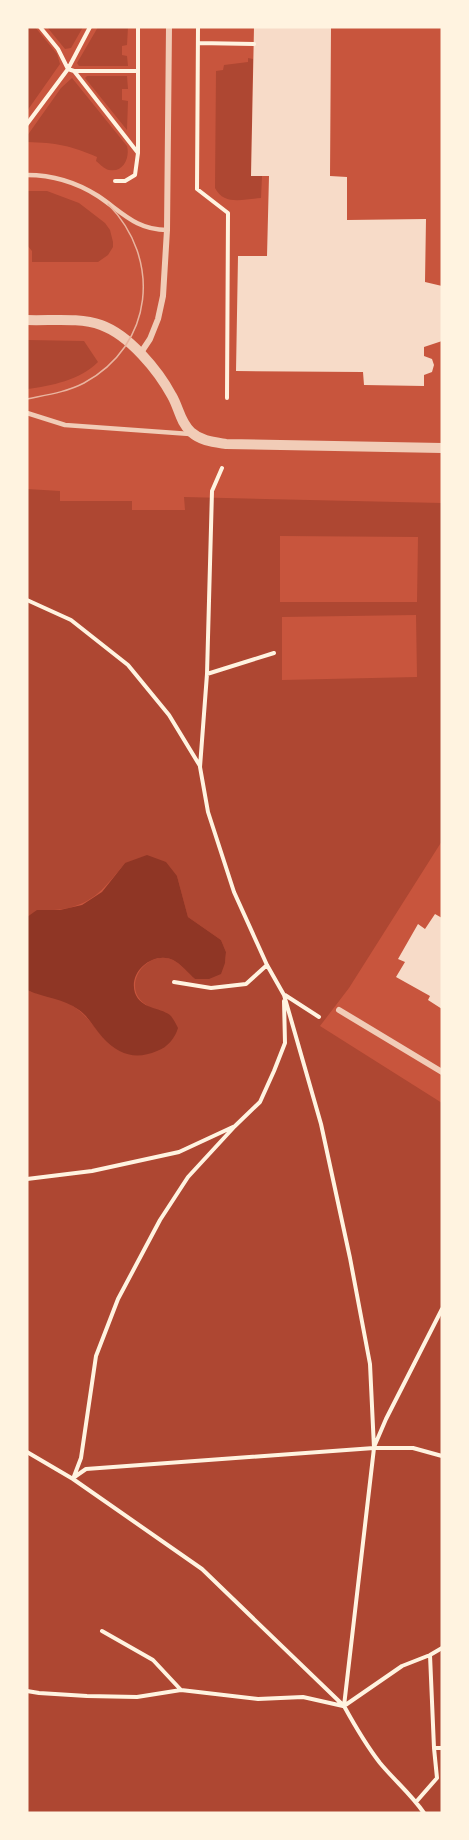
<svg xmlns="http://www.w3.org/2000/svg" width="469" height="1840" font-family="'Archivo Narrow',sans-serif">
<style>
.green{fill:#ae4732;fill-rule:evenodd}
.water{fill:#8f3625}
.building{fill:#f7dbc8}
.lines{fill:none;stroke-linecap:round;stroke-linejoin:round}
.path{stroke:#fff3e0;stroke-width:4}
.service{stroke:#f1ccb7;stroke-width:4.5}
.minor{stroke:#f1ccb7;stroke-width:6}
.tertiary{stroke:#f1ccb7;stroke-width:10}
.tram{stroke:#e9b49f;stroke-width:1.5}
</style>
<rect width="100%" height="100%" fill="#c8553d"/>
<path class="green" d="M 27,27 L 35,27 L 57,54 L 60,64 L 27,111 Z
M 47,27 L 83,27 L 71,48 L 65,49 Z
M 98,27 L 128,27 L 127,45 L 122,46 L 122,55 L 127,56 L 128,66 L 79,66 L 77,63 Z
M 248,58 L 253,59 L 251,176 L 262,176 L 261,198 C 244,199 224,206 215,188 L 216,71 L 223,70 L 224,65 L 248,62 Z
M 87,76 L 127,76 L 128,89 L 122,89 L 122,100 L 128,101 L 127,130 L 85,78 Z
M 72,78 L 127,146 C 130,157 124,173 109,170 C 104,169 100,164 96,161 L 97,157 C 69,145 57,143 27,142 L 27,136 L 61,88 Z
M 27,191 L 47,191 L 79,203 L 105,223 L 110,230 L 113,242 L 113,247 L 108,255 L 98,262 L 32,262 L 32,251 L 27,245 Z
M 27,340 L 84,341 L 98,362 C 80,380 51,386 27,389 Z
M 27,489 L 60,491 L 60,501 L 132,501 L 132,510 L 185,510 L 184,497 L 442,503 L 442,841 L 349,988 L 320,1026 L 442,1103 L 442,1813 L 27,1813 L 27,990 C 38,995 49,995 60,999 C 80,1007 91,1022 104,1039 L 171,1016 C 163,1012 152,1010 145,1004 C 120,986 147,948 173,960 C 181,964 188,973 195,979 L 225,963 L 226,952 L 221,940 L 188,917 L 177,876 L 125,863 C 106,886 94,904 63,909 C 46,912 43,906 27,917 ZM 280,536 L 418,537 L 417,602 L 280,602 ZM 416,615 L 417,677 L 282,680 L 282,617 Z"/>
<path class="water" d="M 147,855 L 166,862 L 177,876 L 188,917 L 221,940 L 226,952 L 225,963 L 221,974 L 209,979 L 195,979 C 188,973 181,964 173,960 C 154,951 128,971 135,993 C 141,1009 159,1007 170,1015 C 173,1018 176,1024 178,1028 C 175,1038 168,1047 157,1051 C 136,1060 119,1055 103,1038 C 94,1028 89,1017 79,1010 C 63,998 44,998 27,990 L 27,917 L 37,910 L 60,910 L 82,905 L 102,892 L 125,863 Z"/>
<path class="building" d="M 254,27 L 331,27 L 330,176 L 347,177 L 347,220 L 426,219 L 425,282 L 442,286 L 442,341 L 424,347 L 424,356 L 432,359 L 434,365 L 432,372 L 424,375 L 424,386 L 364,385 L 363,372 L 236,371 L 238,256 L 267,256 L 269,176 L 251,176 Z
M 435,914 L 442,918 L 442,1009 L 428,1000 L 430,996 L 396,977 L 405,962 L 398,959 L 418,924 L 425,929 Z"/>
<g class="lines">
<path class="path" d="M 40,27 L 58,49 L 68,69 L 74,71 L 138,153
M 198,27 L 197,189 L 228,213 L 227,398
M 198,43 L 254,44
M 75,71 L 137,71
M 27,124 L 68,69 L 90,27
M 115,181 L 125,181 L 135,175 L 138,153 L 138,27
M 222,468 L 212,491 L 207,674 L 200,767 L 208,812 L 234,892 L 267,965 L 284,995 L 321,1124 L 350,1258 L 370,1364 L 374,1448 L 344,1706 C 355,1726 366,1745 380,1763 C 394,1780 411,1794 424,1813
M 27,600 L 71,620 L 128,665 L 169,715 L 200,766
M 207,674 L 274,653
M 174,982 L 211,988 L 246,984 L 267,965
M 285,995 L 319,1017
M 27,1179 L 92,1171 L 179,1152 L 235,1126 L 260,1102 L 274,1071 L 285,1043 L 284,1001
M 374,1447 L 386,1419 L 442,1309
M 27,1452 L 73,1479 L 202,1569 L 344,1706 L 402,1666 L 430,1655 L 442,1648
M 73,1478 L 86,1469 L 374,1448 L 413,1448 L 442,1456
M 73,1479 L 81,1458 L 96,1356 L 118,1299 L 160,1220 L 188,1177 L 235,1126
M 102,1631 L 153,1660 L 181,1690
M 430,1655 L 434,1748
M 27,1691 L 39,1693 L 87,1696 L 137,1697 L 181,1690 L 258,1699 L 303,1697 L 343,1706
M 416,1802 L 437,1778 L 434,1748 L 442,1748"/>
<path class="service" d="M 27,175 C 53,175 76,182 98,196 C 122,212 136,230 167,230
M 27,413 L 65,425 L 190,434"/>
<path class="minor" d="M 140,354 L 150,339 L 158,319 L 163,296 L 167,230 L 169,27
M 339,1010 L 442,1072"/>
<path class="tertiary" d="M 27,320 C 50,321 79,317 101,325 C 129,335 158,370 172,396 C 179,408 180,422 191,432 C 201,441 213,442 226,444 L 442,448"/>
<path class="tram" d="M 27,399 C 46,395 67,392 84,383 C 154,345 162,259 108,204"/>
</g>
<rect width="469" height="1840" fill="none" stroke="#fff3e0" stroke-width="57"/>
</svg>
